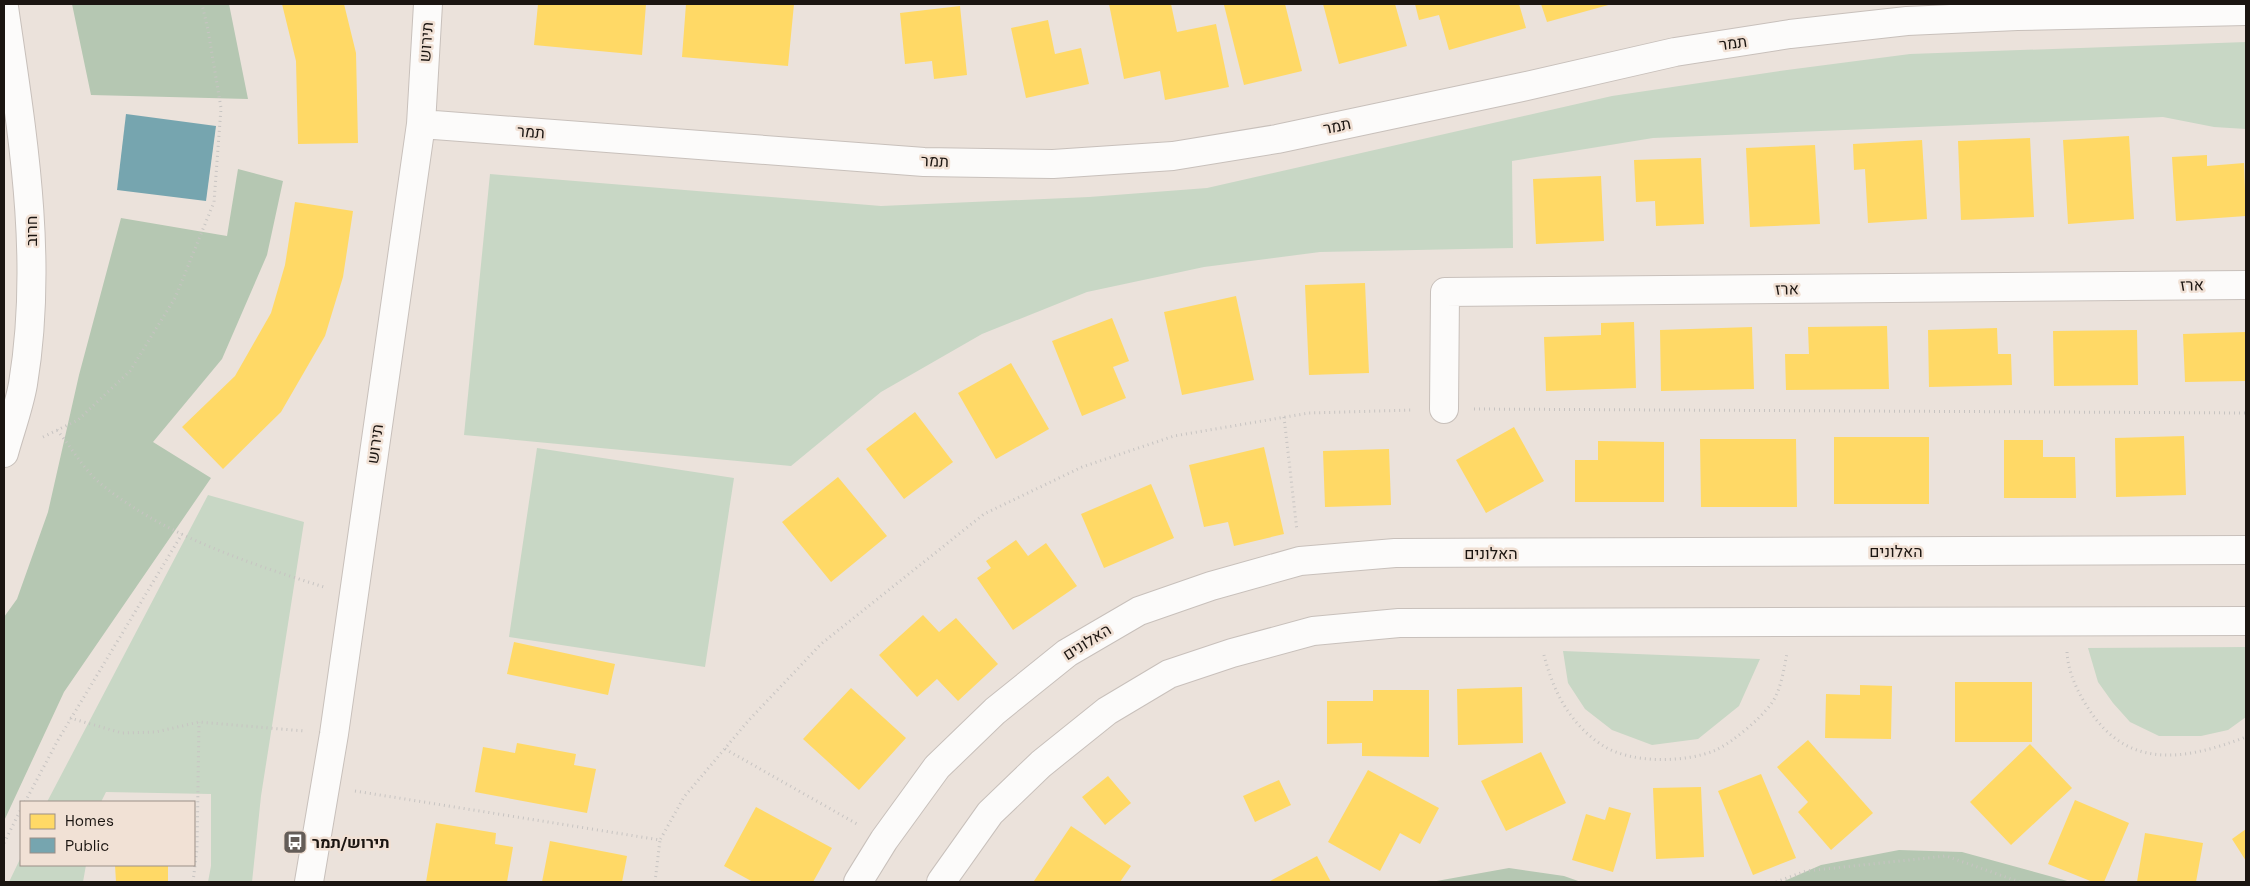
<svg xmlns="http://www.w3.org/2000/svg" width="2250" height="886" font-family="'Space Grotesk',Heebo,sans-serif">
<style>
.green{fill:#c8d7c5}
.forest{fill:#b5c7b2}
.homes{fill:#ffd966}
.public{fill:#76a5af}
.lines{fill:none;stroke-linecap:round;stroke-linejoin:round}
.street-casing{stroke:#c8c0bb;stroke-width:30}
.secondary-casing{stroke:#c8c0bb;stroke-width:30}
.path{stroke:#c7c4c2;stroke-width:3;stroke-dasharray:1 4;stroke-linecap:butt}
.street{stroke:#fcfbfa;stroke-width:28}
.secondary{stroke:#fcfbfa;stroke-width:28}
.labels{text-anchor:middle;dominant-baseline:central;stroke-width:5;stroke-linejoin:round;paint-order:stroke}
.street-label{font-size:16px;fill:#1b1511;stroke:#f1e1d5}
.poi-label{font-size:16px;font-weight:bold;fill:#1b1511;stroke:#f1e1d5;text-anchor:start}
</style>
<rect width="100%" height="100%" fill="#ebe2db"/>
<path class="green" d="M 2246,42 L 2246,129 L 2214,127 L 2163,117 L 1653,138 L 1512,161 L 1513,248 L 1320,252 L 1204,267 L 1087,292 L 982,334 L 881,392 L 791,466 L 464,435 L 490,174 L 881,206 L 1089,197 L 1207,188 L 1612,96 L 1787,70 L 1910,54 Z
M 537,448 L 734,478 L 705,667 L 509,637 Z
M 208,495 L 304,522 L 261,796 L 252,882 L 208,882 L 211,866 L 211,794 L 106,792 L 101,802 L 47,802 Z
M 2246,647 L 2246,717 L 2228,730 L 2201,736 L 2159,736 L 2130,722 L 2113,703 L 2098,682 L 2088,648 Z
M 1563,651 L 1760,659 L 1739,706 L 1698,739 L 1652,745 L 1612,730 L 1585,709 L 1568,683 Z
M 21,857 L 21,865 L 86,865 L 83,882 L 9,882 Z"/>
<path class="forest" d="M 72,4 L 229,4 L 248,99 L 91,95 Z
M 238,169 L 283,181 L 267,255 L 222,359 L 153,442 L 211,478 L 64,692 L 4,821 L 4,617 L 17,599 L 48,512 L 79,375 L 121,218 L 227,236 Z
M 1899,850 L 1962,852 L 2071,882 L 1782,882 L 1821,865 Z
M 1509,868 L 1564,876 L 1581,882 L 1431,882 Z"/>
<path class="homes" d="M 282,4 L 344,4 L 356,53 L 358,143 L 298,144 L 296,61 Z
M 538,4 L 646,4 L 642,55 L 534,45 Z
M 686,4 L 794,4 L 788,66 L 682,57 Z
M 1109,4 L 1171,4 L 1177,32 L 1216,24 L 1229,87 L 1165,100 L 1160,71 L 1124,79 Z
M 1230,4 L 1285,4 L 1302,71 L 1244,85 L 1224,5 Z
M 1323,4 L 1395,4 L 1407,46 L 1339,64 Z
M 1415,4 L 1519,4 L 1526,28 L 1449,50 L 1439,15 L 1419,20 Z
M 1541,4 L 1612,4 L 1547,22 Z
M 960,6 L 967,75 L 934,79 L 932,61 L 905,64 L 900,13 Z
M 1048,20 L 1055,54 L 1081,48 L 1089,84 L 1026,98 L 1011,28 Z
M 2129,136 L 2134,219 L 2068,224 L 2063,140 Z
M 2030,138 L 2034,217 L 1961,220 L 1958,141 Z
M 1922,140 L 1927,219 L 1868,223 L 1865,169 L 1854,170 L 1853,144 Z
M 1815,145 L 1820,224 L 1750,227 L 1746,148 Z
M 2207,155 L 2207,166 L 2244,163 L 2246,216 L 2176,221 L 2172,157 Z
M 1701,158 L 1704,224 L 1656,226 L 1655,201 L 1636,202 L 1634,160 Z
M 1601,176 L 1604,241 L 1536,244 L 1533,179 Z
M 295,202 L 353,211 L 343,277 L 325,336 L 281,412 L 223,469 L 182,427 L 235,376 L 271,313 L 285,265 Z
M 1365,283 L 1369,373 L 1309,375 L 1305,285 Z
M 1236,296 L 1254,380 L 1182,395 L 1164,312 Z
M 1112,318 L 1129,361 L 1113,367 L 1126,398 L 1082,416 L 1052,341 Z
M 1634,322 L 1636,388 L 1546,391 L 1544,337 L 1601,335 L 1601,323 Z
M 1887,326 L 1889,389 L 1786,390 L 1785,354 L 1809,354 L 1808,327 Z
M 1752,327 L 1754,389 L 1661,391 L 1660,330 Z
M 1997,328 L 1998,354 L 2011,354 L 2012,385 L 1929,387 L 1928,330 Z
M 2137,330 L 2138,385 L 2054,386 L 2053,331 Z
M 2246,332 L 2246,381 L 2185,382 L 2183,334 Z
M 1011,363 L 1049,429 L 996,459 L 958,393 Z
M 915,412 L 953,462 L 904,499 L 866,449 Z
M 1514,427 L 1544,481 L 1486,513 L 1456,460 Z
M 2184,436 L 2186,495 L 2116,497 L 2115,438 Z
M 1834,437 L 1929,437 L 1929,504 L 1834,504 Z
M 1700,439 L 1796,439 L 1797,507 L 1701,507 Z
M 2004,440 L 2043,440 L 2043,457 L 2075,457 L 2076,498 L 2004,498 Z
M 1598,441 L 1664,442 L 1664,502 L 1575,502 L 1575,460 L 1598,460 Z
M 1264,447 L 1284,534 L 1234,546 L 1228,522 L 1204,527 L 1189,465 Z
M 1389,449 L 1391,505 L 1325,507 L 1323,451 Z
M 838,477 L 887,536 L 831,582 L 782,522 Z
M 1151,484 L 1174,538 L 1104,568 L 1081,514 Z
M 1016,540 L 1028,556 L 1046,543 L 1077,586 L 1013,630 L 977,578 L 991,568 L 986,561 Z
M 923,615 L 939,632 L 956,618 L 998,664 L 958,701 L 937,679 L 917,697 L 879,655 Z
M 514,642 L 615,664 L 608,695 L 507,674 Z
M 1955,682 L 2032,682 L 2032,742 L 1955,742 Z
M 1860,685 L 1892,686 L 1891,739 L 1825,738 L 1826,694 L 1860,695 Z
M 1522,687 L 1523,743 L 1458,745 L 1457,689 Z
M 851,688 L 906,738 L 859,790 L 803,739 Z
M 1373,690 L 1429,690 L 1429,757 L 1362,756 L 1362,743 L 1327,744 L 1327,701 L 1373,701 Z
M 1808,740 L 1873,813 L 1831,850 L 1798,812 L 1808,802 L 1777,767 Z
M 517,743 L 576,754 L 574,765 L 596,769 L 587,813 L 475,792 L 483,747 L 515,753 Z
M 2030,744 L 2072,788 L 2011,845 L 1970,802 Z
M 1541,752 L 1566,803 L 1506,831 L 1481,781 Z
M 1368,770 L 1439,808 L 1420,844 L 1400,833 L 1380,871 L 1328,842 Z
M 1761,774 L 1796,858 L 1753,875 L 1718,791 Z
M 1108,776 L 1131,803 L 1105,825 L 1082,797 Z
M 1279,780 L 1291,805 L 1255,822 L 1243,796 Z
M 1701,787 L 1704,857 L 1656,859 L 1653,788 Z
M 2075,800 L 2129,823 L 2104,882 L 2093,882 L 2048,864 Z
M 756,807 L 832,848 L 813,882 L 753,882 L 724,866 Z
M 1609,807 L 1631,813 L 1613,872 L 1572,860 L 1586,814 L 1605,820 Z
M 436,823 L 496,833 L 495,844 L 513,847 L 507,882 L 426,882 Z
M 1071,826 L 1131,866 L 1120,882 L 1034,881 Z
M 2246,829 L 2246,861 L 2232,839 Z
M 2145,833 L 2203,843 L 2196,882 L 2137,882 Z
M 550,841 L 627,856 L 622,882 L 542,882 Z
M 1317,856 L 1331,882 L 1268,882 Z
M 115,865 L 168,865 L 168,882 L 116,882 Z"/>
<path class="public" d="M 126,114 L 216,126 L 206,201 L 117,190 Z"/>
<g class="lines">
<g class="street-casing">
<path id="street" d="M 4,7 C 22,132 44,257 23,384 C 19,407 10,431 4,453
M 1444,409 L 1445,292 L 2246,285
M 858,882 L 884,840 L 937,767 L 995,711 L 1067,653 L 1139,611 L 1211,586 L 1300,561 L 1395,553 L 2246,550
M 941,882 L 990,813 L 1041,764 L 1107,711 L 1169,674 L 1232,653 L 1313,631 L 1399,623 L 2246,621"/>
</g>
<g class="secondary-casing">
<path id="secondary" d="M 421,124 L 924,162 L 1053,164 L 1173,156 L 1277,139 L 1522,87 L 1675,52 L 1790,34 L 1907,21 L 2017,16 L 2246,11
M 309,882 L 334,734 L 421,124 L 428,4"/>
</g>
<path class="path" d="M 1474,409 L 2246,413
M 1284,417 L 1297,531
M 57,430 C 71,447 84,470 101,484 C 163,535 248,563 324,587
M 43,437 L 78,420 L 130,371 L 175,298 L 214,202 L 221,108 L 208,30 L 202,4
M 2067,652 C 2068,672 2077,691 2088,708 C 2128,771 2185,760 2246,737
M 1544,655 C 1553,691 1570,724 1602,745 C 1630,764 1686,763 1716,750 C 1733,742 1760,719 1771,704 C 1781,691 1784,668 1787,653
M 70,718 L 122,733 L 156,732 L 199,722 L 304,731
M 725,749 L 857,824
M 355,791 L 660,840 L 684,797 L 749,720 L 821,644 L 984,514 L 1082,467 L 1174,436 L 1309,413 L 1413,410
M 25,802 L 58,740 L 182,534
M 4,843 L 21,809
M 193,882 L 197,849 L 199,722
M 655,882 L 660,840
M 1776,882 L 1806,871 L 1946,856 L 2020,882"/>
<use href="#street" class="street"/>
<use href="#secondary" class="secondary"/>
</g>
<defs>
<g id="bus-square" transform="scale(1.25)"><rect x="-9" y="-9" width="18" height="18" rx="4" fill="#645d58" stroke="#f1e1d5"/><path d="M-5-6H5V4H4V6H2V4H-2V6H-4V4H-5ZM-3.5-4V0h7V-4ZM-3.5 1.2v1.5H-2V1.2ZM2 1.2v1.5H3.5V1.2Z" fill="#fff"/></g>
</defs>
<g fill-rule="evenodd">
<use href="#bus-square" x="295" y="842"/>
</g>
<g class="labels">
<g class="street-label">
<text transform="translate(426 42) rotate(-86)">תירוש</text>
<text transform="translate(1733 43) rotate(-8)">תמר</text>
<text transform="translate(1337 126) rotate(-12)">תמר</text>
<text transform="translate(531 132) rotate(4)">תמר</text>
<text transform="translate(935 161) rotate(2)">תמר</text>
<text transform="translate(31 231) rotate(-90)">חרוב</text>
<text transform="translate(2192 285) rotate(-1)">ארז</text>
<text transform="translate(1787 289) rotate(-1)">ארז</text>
<text transform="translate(375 444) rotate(-82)">תירוש</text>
<text x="1896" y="551">האלונים</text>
<text x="1491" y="553">האלונים</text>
<text transform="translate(1087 642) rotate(-32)">האלונים</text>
</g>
<g class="poi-label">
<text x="312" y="842">תירוש/תמר</text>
</g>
</g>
<rect width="2250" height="886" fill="none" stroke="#1b1511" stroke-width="10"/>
<rect x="20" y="801" width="175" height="65" fill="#f1e1d5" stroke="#9b8f87"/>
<rect x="30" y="814" width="25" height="15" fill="#ffd966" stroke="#9b8f87"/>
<text x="65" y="826" font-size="15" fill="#1b1511">Homes</text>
<rect x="30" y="838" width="25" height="15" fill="#76a5af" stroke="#9b8f87"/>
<text x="65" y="851" font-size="15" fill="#1b1511">Public</text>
</svg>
